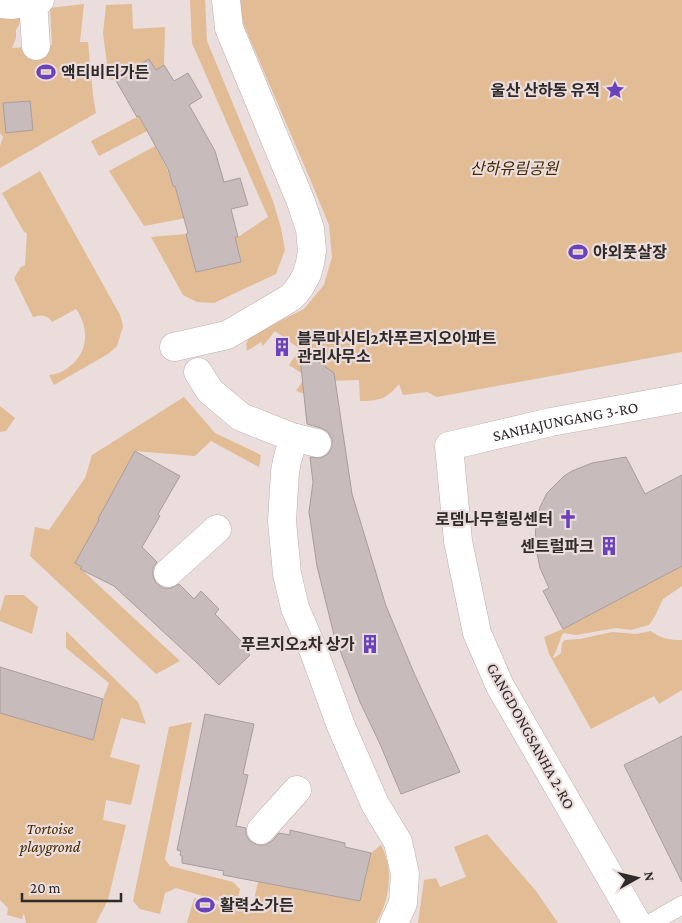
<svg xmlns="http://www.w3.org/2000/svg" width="682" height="923" font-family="'Crimson Pro','Noto Sans KR',serif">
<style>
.green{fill:#e1bc95;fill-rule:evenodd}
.building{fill:#c8bbbc;stroke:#a99c9e}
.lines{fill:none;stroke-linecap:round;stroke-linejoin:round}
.lane-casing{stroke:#bcb0ae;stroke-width:19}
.street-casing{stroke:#bcb0ae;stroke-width:29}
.lane{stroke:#fff;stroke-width:18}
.street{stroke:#fff;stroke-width:28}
.labels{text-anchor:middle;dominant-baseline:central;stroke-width:4.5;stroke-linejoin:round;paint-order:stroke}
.poi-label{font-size:16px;font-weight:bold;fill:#302b2b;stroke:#eadddb;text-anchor:start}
.park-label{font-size:16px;font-style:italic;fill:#462902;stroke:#eadddb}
.street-label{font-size:16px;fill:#302b2b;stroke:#eadddb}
</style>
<rect width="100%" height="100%" fill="#eadddb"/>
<path class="green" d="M 190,0 L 205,0 L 207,41 L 273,201 L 281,228 L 285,250 L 276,274 L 214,303 L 197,302 L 183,295 L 151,237 L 186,234 L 196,272 L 240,262 L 235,237 L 238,237 L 268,217 L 192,43 Z
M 239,0 L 682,0 L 682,352 L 437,397 L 427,392 L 403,395 L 399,384 C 386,399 380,401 360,401 L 359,380 L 328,381 L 329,401 L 296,391 L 306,376 L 289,365 L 300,349 L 275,331 L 263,346 L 261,342 L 247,351 L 246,344 L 250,336 L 304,309 L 324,285 L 332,257 L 329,225 L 310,179 L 243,23 Z
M 84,4 L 80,42 L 88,42 L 93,95 L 96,113 L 0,168 L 0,146 L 3,137 L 0,133 L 0,12 L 20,10 L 21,21 L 16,30 L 16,38 L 12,48 L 52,45 L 50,8 ZM 29,101 L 33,130 L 6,133 L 4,103 Z
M 132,4 L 133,29 L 165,27 L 164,65 L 156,70 L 149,59 L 113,80 L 109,79 L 103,33 L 106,5 Z
M 139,116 L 147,131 L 99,156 L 91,141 Z
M 155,146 L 167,169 L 173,186 L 175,186 L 176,190 L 179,189 L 186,218 L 144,226 L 109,171 Z
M 40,171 L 120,315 L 123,326 L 117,346 L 108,354 L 54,385 L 49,375 C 53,374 57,374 61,372 C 64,371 67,368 70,366 C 89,352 89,327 76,309 L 52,322 C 48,315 41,314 33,317 L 14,278 L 21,267 L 25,265 L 27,233 L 24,232 L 2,193 Z
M 184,397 L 215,433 L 261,455 L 259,467 L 211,441 L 195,456 L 135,451 L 81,569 L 180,661 L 156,674 L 30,556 L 35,527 L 49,530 L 85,478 L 92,455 Z
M 0,406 L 15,418 L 6,431 L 0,432 Z
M 682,566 L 682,586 L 663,599 L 655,616 L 649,625 L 631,630 L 616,628 L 576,635 L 563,633 C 559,641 558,649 553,657 L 554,658 L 561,653 L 562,643 L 565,640 L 580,639 L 612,632 L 636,634 L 651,631 C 661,639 670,640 682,640 L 682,690 L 659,704 L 654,696 L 591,729 L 549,654 L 544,637 L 563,629 Z
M 5,595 L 24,595 L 38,607 L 32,634 L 0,621 L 0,612 Z
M 66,631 L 138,702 L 146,724 L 121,718 L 110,757 L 140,765 L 131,805 L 106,800 L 103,820 L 126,825 L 108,900 L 96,923 L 26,923 L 24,913 L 22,919 L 7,915 L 8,908 L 0,900 L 0,713 L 93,740 L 103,699 L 109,683 L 66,648 Z
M 192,722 L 165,859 L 170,866 L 233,882 L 240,889 L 236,906 L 176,888 L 165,893 L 160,914 L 140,909 L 133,901 L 169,727 Z
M 487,834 L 536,891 L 558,923 L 418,923 L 424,880 L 436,878 L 440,887 L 466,877 L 454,847 Z
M 381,845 C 394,869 390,900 376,923 L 187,923 L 194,898 L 251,913 L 258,882 L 360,901 L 371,853 Z"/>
<path class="building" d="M 149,59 L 156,70 L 164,65 L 174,81 L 188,73 L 202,97 L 189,105 L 215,151 L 224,182 L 240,178 L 248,205 L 231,209 L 238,237 L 235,237 L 241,262 L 196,272 L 186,234 L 188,233 L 175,186 L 173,186 L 168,169 L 139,116 L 137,117 L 115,79 Z
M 30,101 L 33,130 L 6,133 L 3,103 Z
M 299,348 L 334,373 L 352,494 L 386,606 L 414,673 L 460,772 L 401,794 L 380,744 L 360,702 L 334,635 L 317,566 L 309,512 L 313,482 L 310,457 L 321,458 L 328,454 L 332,447 L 332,439 L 327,431 L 321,428 L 307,424 Z
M 135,451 L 180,476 L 158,514 L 160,516 L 142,547 L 157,562 L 153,568 L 153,576 L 156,583 L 163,588 L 171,588 L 179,584 L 194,599 L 201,591 L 219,609 L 215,614 L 242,642 L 240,644 L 250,655 L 219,685 L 196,662 L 114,586 L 80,569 L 82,567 L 75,563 L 99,520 L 98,519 Z
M 626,457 L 645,494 L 682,475 L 682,566 L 563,629 L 543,591 L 549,588 L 540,568 L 535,542 L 536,524 L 540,507 L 547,493 L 564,476 L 572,471 L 592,463 Z
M 0,667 L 103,699 L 93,740 L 0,713 Z
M 205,714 L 254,724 L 243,774 L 248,775 L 236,826 L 246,828 L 246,835 L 250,841 L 258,845 L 266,845 L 273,840 L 279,833 L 290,835 L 290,830 L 345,843 L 345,847 L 371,853 L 360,901 L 223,875 L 224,871 L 182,863 L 182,856 L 180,855 L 181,851 L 177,850 Z
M 682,736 L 682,882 L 624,765 Z"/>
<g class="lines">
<g class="lane-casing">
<path id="lane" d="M 651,923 L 682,905"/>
</g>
<g class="street-casing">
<g id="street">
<path d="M 33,1 L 36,46"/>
<path d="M 0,4 L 12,5 L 40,0"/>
<path d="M 174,347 L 227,335 L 290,298 L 296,292 L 301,285 L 307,274 L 310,263 L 312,251 L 310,229 L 301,202 L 229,28 L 226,0"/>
<path d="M 198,372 L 210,391 L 241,417 L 292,437 L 317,443"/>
<path d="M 296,438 L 292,443 L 287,461 L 285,472 L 282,521 L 287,574 L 295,608 L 314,652 L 341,726 L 375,804 L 398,842 L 405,874 L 403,903 L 394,923"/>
<path d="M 168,573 L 217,529"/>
<path d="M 261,830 L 297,790"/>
<path id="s1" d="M 637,923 L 500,686 L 477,633 L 458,541 L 449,446 L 551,422 L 682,398"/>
</g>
</g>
<use href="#lane" class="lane"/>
<use href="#street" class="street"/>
</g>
<defs>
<g id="stadium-bare" transform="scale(1.5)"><path d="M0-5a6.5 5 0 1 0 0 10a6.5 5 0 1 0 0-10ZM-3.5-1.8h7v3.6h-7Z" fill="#6a42bb" stroke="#eadddb" stroke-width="2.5" paint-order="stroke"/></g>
<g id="sight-bare" transform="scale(1.5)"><path d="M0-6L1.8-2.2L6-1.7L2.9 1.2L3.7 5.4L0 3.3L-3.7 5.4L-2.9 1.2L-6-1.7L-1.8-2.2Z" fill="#6a42bb" stroke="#eadddb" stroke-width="2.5" paint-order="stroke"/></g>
<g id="building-bare" transform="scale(1.5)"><path d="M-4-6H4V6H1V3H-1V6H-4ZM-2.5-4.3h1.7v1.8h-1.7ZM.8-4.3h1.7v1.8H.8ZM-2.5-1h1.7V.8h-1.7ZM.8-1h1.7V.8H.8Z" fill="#6a42bb" stroke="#eadddb" stroke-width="2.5" paint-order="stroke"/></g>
<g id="church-bare" transform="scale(1.5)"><path d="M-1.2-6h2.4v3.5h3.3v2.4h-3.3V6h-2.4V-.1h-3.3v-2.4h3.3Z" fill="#6a42bb" stroke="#eadddb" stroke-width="2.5" paint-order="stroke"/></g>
</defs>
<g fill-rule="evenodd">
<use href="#stadium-bare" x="46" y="72"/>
<use href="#sight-bare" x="615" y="90"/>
<use href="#stadium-bare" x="578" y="252"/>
<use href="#building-bare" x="282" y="347"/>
<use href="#church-bare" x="568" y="519"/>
<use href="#building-bare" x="609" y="546"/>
<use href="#building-bare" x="370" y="644"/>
<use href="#stadium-bare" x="205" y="905"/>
</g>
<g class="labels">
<g class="poi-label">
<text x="61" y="72">액티비티가든</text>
<text x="600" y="90" text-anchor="end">울산 산하동 유적</text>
<text x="593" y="252">야외풋살장</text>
<text x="297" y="338">블루마시티2차푸르지오아파트<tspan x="297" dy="18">관리사무소</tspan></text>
<text x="553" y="519" text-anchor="end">로뎀나무힐링센터</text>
<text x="594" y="546" text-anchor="end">센트럴파크</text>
<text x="355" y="644" text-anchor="end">푸르지오2차 상가</text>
<text x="220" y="905">활력소가든</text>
</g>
<g class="park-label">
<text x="514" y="168">산하유림공원</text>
<text x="50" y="828">Tortoise<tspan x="50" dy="18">playgrond</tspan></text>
</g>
<g class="street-label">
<text stroke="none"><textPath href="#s1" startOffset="640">SANHAJUNGANG 3-RO</textPath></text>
<text transform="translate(531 736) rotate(61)">GANGDONGSANHA 2-RO</text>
</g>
</g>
<g transform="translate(637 878) rotate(82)" stroke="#eadddb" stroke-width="4" paint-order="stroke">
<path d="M0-4L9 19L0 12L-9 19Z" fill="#302b2b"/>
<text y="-8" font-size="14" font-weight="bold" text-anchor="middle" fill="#302b2b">N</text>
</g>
<path d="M22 893v8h99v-8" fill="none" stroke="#302b2b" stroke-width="2.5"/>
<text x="30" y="893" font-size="15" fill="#302b2b" stroke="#eadddb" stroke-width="4" paint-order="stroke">20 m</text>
</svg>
